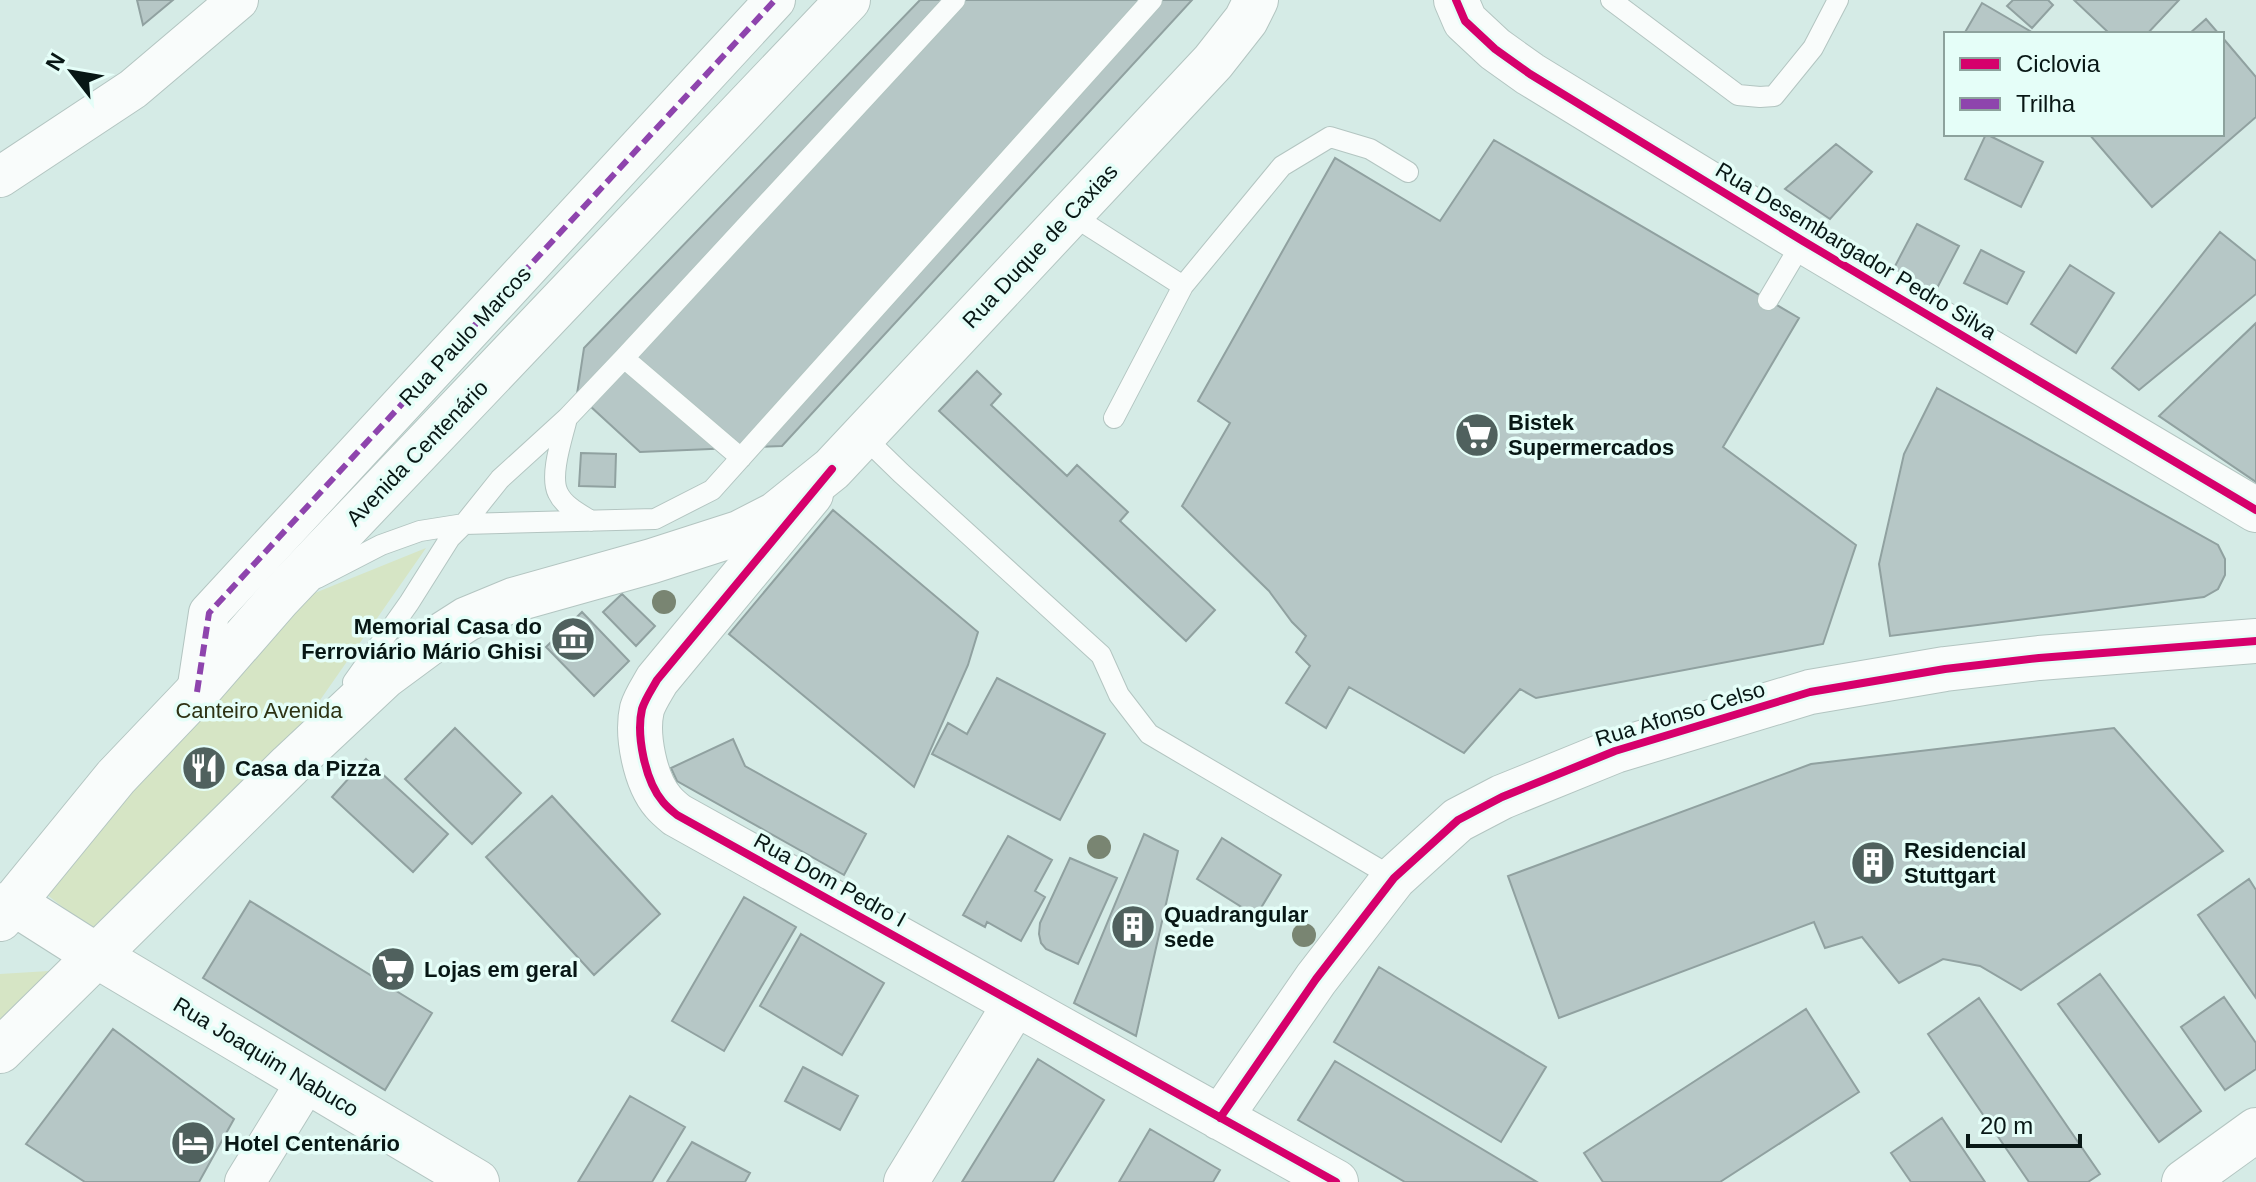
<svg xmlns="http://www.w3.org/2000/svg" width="2256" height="1182" font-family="Helvetica,sans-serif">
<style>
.green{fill:#d6e5c5}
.building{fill:#b6c7c6;stroke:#90a1a0;stroke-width:2}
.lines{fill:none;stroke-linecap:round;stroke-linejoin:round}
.lane-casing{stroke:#b3c5c1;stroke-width:22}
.street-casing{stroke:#b3c5c1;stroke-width:42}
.secondary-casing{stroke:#b3c5c1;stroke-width:46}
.primary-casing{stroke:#b3c5c1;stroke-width:46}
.lane{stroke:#f9fcfb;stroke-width:20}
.street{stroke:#f9fcfb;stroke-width:40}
.secondary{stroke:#f9fcfb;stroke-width:44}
.primary{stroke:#f9fcfb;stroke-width:44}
.quiet{stroke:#8e44ad;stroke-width:6;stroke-dasharray:12 6;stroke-linecap:butt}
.cycleway-casing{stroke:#e5fef8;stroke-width:13}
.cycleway{stroke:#d6006c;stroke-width:8}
.tree{fill:#798572}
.labels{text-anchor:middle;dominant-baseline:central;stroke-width:7;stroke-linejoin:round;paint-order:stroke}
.street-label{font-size:22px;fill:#081715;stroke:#e5fef8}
.poi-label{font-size:22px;font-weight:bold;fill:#081715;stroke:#e5fef8;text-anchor:start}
.park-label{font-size:22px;fill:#2d3213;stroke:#e5fef8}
</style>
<rect width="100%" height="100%" fill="#d5ebe6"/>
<path class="green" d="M 426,548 L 293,739 L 98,935 L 41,890 L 295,601 Z
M 49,971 L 0,1027 L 0,974 Z"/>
<path class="building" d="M 137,0 L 173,0 L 143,25 Z
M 920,0 L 1192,0 L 782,446 L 640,452 L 577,394 L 584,348 Z
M 2013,0 L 2048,0 L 2053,5 L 2032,28 L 2007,6 Z
M 2074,0 L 2179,0 L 2147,34 L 2110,34 Z
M 1982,3 L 2035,34 L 1964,34 Z
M 2206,19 L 2219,34 L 2189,34 Z
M 2222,37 L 2256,77 L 2256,117 L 2152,207 L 2089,134 L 2222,134 Z
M 1986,134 L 2043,162 L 2021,207 L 1965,179 Z
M 1494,140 L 1799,318 L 1723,447 L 1856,545 L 1823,644 L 1536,698 L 1520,689 L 1464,753 L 1349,687 L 1326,728 L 1286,703 L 1310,666 L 1296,652 L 1306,636 L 1292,622 L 1269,591 L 1182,506 L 1230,423 L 1198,401 L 1335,158 L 1440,221 Z
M 1836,144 L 1872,172 L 1830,219 L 1785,189 Z
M 1917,224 L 1959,246 L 1935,292 L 1893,270 Z
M 2220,232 L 2256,261 L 2256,294 L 2139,390 L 2112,368 Z
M 1981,250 L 2024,272 L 2007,304 L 1964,283 Z
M 2070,265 L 2114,293 L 2076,353 L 2031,324 Z
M 2256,323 L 2256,482 L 2159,416 Z
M 977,371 L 1001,394 L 991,405 L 1067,476 L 1077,465 L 1128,512 L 1120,521 L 1215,610 L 1186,641 L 939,411 Z
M 1937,388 L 2218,545 L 2225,559 L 2225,575 L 2218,589 L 2204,597 L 1890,636 L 1879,564 L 1904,454 Z
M 581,453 L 616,454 L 615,487 L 579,486 Z
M 833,510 L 978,632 L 968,665 L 914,787 L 729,634 Z
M 622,594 L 655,626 L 636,646 L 603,612 Z
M 582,612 L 629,661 L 594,696 L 546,647 Z
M 997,678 L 1105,734 L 1060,820 L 932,754 L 948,723 L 967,734 Z
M 455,728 L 521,793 L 472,844 L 405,779 Z
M 2114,728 L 2223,851 L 2021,990 L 1980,966 L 1943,959 L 1899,983 L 1862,937 L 1825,948 L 1814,922 L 1559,1018 L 1508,876 L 1811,764 Z
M 733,739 L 745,766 L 866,834 L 844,875 L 677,781 L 671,768 Z
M 366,759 L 448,834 L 413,872 L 332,797 Z
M 552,796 L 660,914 L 594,975 L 486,857 Z
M 1144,834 L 1178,851 L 1136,1036 L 1074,1003 Z
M 1008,836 L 1052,860 L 1035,891 L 1045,897 L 1021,941 L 987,922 L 985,927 L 963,915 Z
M 1222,838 L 1281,875 L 1256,916 L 1197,879 Z
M 1070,858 L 1117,878 L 1078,964 L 1046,949 L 1041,943 L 1039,934 L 1040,923 Z
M 2249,879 L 2256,890 L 2256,998 L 2198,915 Z
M 744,897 L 796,927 L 724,1051 L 672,1021 Z
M 250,901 L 432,1013 L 385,1090 L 203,978 Z
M 801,934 L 884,983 L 842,1055 L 760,1006 Z
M 1379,967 L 1546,1067 L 1501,1142 L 1334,1042 Z
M 2100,974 L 2201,1111 L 2159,1142 L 2058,1004 Z
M 2224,997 L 2256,1043 L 2256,1069 L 2225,1090 L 2181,1027 Z
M 1979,998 L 2100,1174 L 2088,1182 L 2029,1182 L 1928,1034 Z
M 1806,1009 L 1859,1092 L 1720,1182 L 1603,1182 L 1584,1153 Z
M 113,1029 L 234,1119 L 199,1182 L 85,1182 L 26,1144 Z
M 1038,1059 L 1104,1100 L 1053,1182 L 962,1182 Z
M 1335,1061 L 1537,1182 L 1405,1182 L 1298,1120 Z
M 803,1067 L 858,1096 L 840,1130 L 785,1101 Z
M 630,1096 L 685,1127 L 652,1182 L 578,1182 Z
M 1942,1118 L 1985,1182 L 1911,1182 L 1891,1153 Z
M 1150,1129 L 1220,1170 L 1213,1182 L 1119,1182 Z
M 692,1142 L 750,1173 L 745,1182 L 667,1182 Z"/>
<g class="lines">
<g class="lane-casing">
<path id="lane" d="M 1611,0 L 1738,95 L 1760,97 L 1774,96 L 1813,48 L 1838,0
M 1070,214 L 1183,286
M 1768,300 L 1803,241
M 624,358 L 741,458
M 567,418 C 563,436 549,475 558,493 C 564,506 580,514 591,521
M 1114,418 L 1183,286 L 1282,166 L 1330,137 L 1370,149 L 1408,172
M 863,436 L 901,473 L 1101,655 L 1119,695 L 1149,734 L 1394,878
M 317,578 L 381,545 L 420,531 L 464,524 L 655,519 L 712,490 L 1152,0
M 353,682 L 409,603 L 450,538 L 464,524 L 500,479 L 567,418 L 624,358 L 955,0"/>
</g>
<g class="street-casing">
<path id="street" d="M 0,177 L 133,89 L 238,0
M 197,692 L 209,613 L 775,0
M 245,1182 L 307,1081"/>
</g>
<g class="secondary-casing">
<path id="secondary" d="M 1456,0 L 1465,21 L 1495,49 L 1530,74 L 1803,241 L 2256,510
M 811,494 L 657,680 C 652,689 645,699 642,709 C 636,735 645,781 663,802 C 667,807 672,811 677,815 L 1336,1182
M 1220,1118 L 1316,979 L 1394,878 L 1458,820 L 1502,797 L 1615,751 L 1810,692 L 1945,669 L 2039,658 L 2256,641
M 906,1182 L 1015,1004
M 2184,1182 L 2256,1130"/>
</g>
<g class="primary-casing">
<path id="primary" d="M 12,902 L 97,956 L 477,1182
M 0,919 L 116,777 L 197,692 L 279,598 L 848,0
M 0,1051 L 290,765 L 385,676 L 431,642 L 467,619 L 513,600 L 652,561 L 739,533 L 776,514 L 832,469 L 1213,62 L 1246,20 L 1256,0"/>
</g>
<use href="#lane" class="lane"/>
<use href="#street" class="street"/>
<use href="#secondary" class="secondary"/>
<use href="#primary" class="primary"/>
<path class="quiet" d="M 197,692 L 209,613 L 775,0"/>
<g class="cycleway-casing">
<path id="cycleway" d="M 1456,0 L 1465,21 L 1495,49 L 1530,74 L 1803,241 L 2256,510
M 832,469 L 657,680 C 652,689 645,699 642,709 C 636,735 645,781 663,802 C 667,807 672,811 677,815 L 1336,1182
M 1220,1118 L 1316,979 L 1394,878 L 1458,820 L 1502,797 L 1615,751 L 1810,692 L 1945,669 L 2039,658 L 2256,641"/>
</g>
<use href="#cycleway" class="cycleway"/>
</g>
<g class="tree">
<circle cx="664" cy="602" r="12"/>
<circle cx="1099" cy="847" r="12"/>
<circle cx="1304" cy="935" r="12"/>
</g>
<defs>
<g id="supermarket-disc" transform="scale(2.3)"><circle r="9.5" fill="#50615e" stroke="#e5fef8"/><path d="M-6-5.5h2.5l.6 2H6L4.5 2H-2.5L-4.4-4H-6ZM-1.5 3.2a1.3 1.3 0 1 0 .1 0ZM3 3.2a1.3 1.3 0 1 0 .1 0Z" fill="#fff"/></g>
<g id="museum-disc" transform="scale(2.3)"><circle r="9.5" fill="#50615e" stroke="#e5fef8"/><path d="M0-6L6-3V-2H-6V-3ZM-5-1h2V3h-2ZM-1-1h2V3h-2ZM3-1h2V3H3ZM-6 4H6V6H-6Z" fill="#fff"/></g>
<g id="restaurant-disc" transform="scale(2.3)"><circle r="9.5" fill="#50615e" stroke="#e5fef8"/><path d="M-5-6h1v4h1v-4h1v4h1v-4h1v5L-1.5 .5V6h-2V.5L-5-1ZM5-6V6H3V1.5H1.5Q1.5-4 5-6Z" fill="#fff"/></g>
<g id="building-disc" transform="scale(2.3)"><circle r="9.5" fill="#50615e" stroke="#e5fef8"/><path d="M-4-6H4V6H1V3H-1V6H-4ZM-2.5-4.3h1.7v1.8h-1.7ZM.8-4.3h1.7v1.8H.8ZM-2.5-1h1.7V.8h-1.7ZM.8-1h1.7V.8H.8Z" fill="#fff"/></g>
<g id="hotel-disc" transform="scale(2.3)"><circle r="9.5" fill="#50615e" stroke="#e5fef8"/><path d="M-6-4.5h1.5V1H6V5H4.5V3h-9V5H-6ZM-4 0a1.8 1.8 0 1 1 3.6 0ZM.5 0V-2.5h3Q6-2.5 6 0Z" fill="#fff"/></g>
</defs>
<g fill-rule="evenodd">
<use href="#supermarket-disc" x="1477" y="435"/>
<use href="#museum-disc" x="573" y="639"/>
<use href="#restaurant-disc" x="204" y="768"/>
<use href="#building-disc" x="1873" y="863"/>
<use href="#building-disc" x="1133" y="927"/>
<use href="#supermarket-disc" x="393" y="969"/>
<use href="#hotel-disc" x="193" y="1143"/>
</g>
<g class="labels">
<g class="street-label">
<text transform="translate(1040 246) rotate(-47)">Rua Duque de Caxias</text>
<text transform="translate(1856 251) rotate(31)">Rua Desembargador Pedro Silva</text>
<text transform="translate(465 336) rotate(-47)">Rua Paulo Marcos</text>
<text transform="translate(417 453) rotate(-46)">Avenida Centenário</text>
<text transform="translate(1680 714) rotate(-17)">Rua Afonso Celso</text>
<text transform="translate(830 880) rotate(29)">Rua Dom Pedro I</text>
<text transform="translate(266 1057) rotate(31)">Rua Joaquim Nabuco</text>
</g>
<g class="poi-label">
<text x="1508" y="422">Bistek<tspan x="1508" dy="25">Supermercados</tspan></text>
<text x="542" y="626" text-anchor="end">Memorial Casa do<tspan x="542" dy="25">Ferroviário Mário Ghisi</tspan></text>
<text x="235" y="768">Casa da Pizza</text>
<text x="1904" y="850">Residencial<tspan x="1904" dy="25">Stuttgart</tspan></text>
<text x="1164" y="914">Quadrangular<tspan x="1164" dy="25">sede</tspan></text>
<text x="424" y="969">Lojas em geral</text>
<text x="224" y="1143">Hotel Centenário</text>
</g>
<g class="park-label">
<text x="259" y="710">Canteiro Avenida</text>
</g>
</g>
<rect x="1944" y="32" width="280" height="104" fill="#e5fef8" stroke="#8da29d" stroke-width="2"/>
<rect x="1960" y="58" width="40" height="12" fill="#d6006c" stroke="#8da29d" stroke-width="2"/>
<text x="2016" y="72" font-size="24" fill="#081715">Ciclovia</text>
<rect x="1960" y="98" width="40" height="12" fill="#8e44ad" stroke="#8da29d" stroke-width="2"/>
<text x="2016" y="112" font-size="24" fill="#081715">Trilha</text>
<g transform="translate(72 72) rotate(301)" stroke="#e5fef8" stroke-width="6" paint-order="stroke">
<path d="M0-6L14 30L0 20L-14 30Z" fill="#081715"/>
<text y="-12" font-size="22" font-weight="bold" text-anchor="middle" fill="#081715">N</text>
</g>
<path d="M1968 1134v12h112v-12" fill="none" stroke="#081715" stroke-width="4"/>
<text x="1980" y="1134" font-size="24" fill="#081715" stroke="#e5fef8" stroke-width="6" paint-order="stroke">20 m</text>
</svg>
